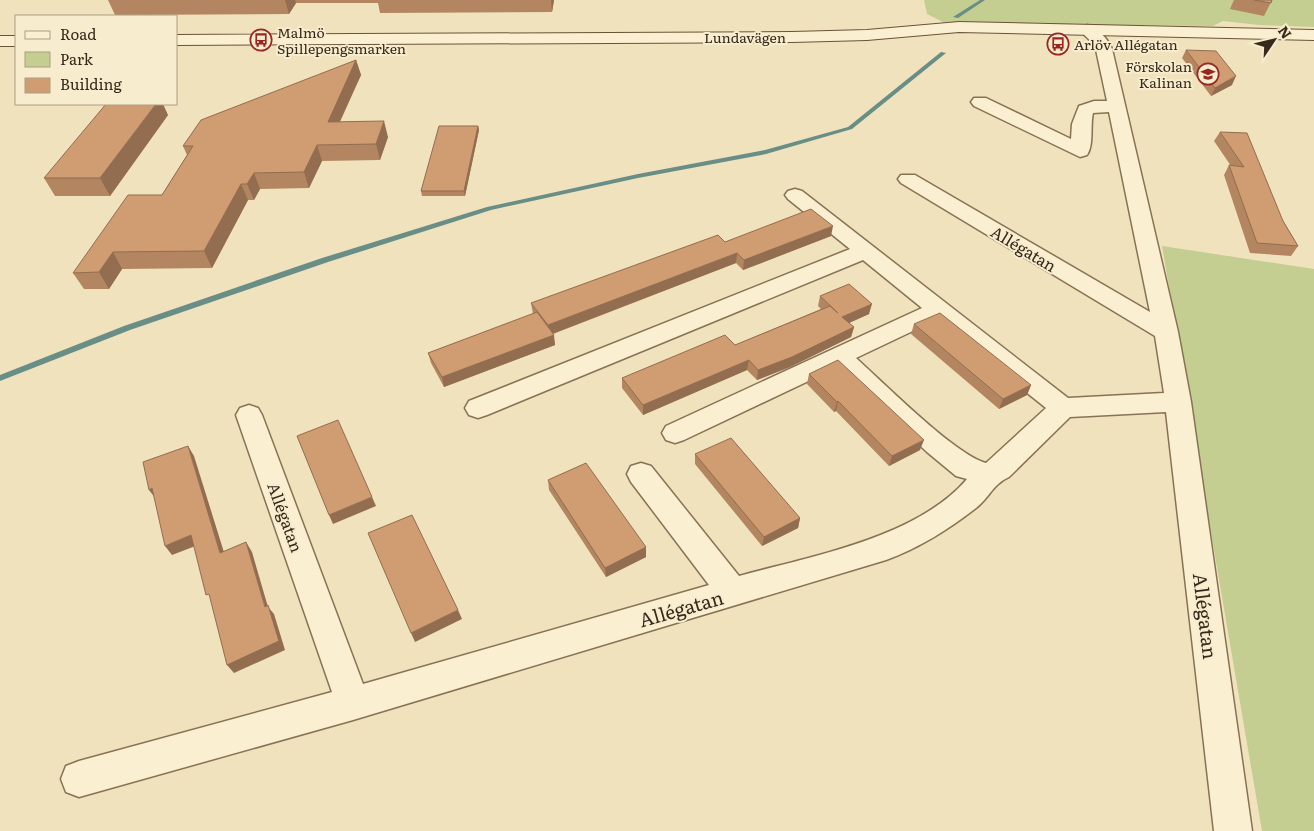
<svg xmlns="http://www.w3.org/2000/svg" width="1314" height="831" font-family="Literata,serif">
<style>
.green{fill:#c4ce91}
.lines{fill:none;stroke-linecap:round;stroke-linejoin:round}
.stream{fill:#688e86;fill-rule:evenodd}
.street-casing{stroke:#887255;stroke-width:3}
.secondary-casing{stroke:#6a5339;stroke-width:2}
.street{fill:#faefd0;fill-rule:evenodd}
.secondary{fill:#faefd0;fill-rule:evenodd}
.wall{fill:#b38661}
.shaded-wall{fill:#926d4f}
.building{fill:#d09c71;stroke:#926d4f}
.labels{text-anchor:middle;dominant-baseline:central;stroke-width:4;stroke-linejoin:round;paint-order:stroke}
.far-poi-label{font-size:14px;fill:#37291b;stroke:#f7eccd;text-anchor:start}
.far-street-label{font-size:14px;fill:#37291b;stroke:#f7eccd}
.street-label{font-size:16px;fill:#37291b;stroke:#f7eccd}
.near-street-label{font-size:19px;fill:#37291b;stroke:#f7eccd}
</style>
<rect width="100%" height="100%" fill="#f0e2bd"/>
<path class="green" d="M 924,0 L 1314,0 L 1314,27 L 1259,25 L 1223,21 L 1213,26 L 1122,25 L 1103,28 L 943,22 L 927,14 Z
M 1162,246 L 1314,269 L 1314,831 L 1262,831 Z"/>
<g class="lines">
<path class="stream" d="M 980,0 L 985,0 L 958,18 L 953,17 Z
M 941,52 L 946,53 L 852,129 L 766,154 L 638,178 L 491,210 L 328,262 L 130,330 L 0,381 L 0,375 L 124,326 L 322,258 L 487,207 L 638,174 L 765,150 L 848,127 Z"/>
<g class="street-casing">
<path id="street" d="M 1087,25 C 1098,28 1108,39 1112,49 L 1178,332 L 1191,402 L 1252,831 L 1214,831 L 1166,412 L 1070,417 L 1009,477 C 993,484 989,498 976,508 C 949,529 919,548 886,560 L 353,720 L 79,797 L 66,792 L 61,779 L 66,766 L 79,761 L 332,692 L 236,415 L 240,408 L 249,405 L 258,408 L 262,415 L 363,684 L 709,585 L 631,482 L 627,474 L 631,466 L 641,463 L 651,466 L 739,576 C 811,556 917,538 967,479 L 956,476 L 927,452 L 836,368 L 684,440 L 675,443 L 666,440 L 662,433 L 666,426 L 922,308 L 863,260 L 487,415 L 478,418 L 469,415 L 465,408 L 469,401 L 850,249 L 788,199 L 785,195 L 788,191 L 795,189 L 802,191 L 1068,398 L 1164,393 L 1155,336 L 901,183 L 898,179 L 901,175 L 915,175 L 1150,312 L 1109,112 L 1093,113 C 1090,125 1094,145 1087,155 L 1080,157 L 974,106 L 971,102 L 974,98 L 986,98 L 1071,139 L 1072,124 L 1079,106 L 1094,101 L 1107,101 L 1095,45 L 1079,30 ZM 936,320 L 1046,408 L 986,463 C 954,454 884,383 856,358 Z"/>
</g>
<g class="secondary-casing">
<path id="secondary" d="M 959,22 L 1314,30 L 1314,40 L 959,32 L 867,40 L 792,42 L 176,45 L 176,35 L 792,32 L 867,30 Z
M 0,36 L 16,36 L 16,46 L 0,46 Z"/>
</g>
<use href="#street" class="street"/>
<use href="#secondary" class="secondary"/>
</g>
<path class="wall" d="M 108,0 L 554,0 L 552,12 L 380,13 L 378,3 L 296,3 L 289,14 L 115,15 Z
M 1234,0 L 1272,0 L 1264,16 L 1230,9 Z
M 1186,50 L 1232,85 L 1211,96 L 1182,58 Z
M 356,60 L 361,75 L 340,122 L 388,137 L 380,160 L 322,161 L 309,188 L 260,189 L 254,200 L 248,200 L 212,268 L 122,269 L 109,289 L 84,289 L 73,273 L 162,195 L 187,155 L 183,146 Z
M 168,115 L 110,196 L 55,196 L 44,178 Z
M 478,126 L 479,130 L 465,196 L 422,196 L 421,191 Z
M 1220,132 L 1283,221 L 1298,246 L 1291,256 L 1250,253 L 1224,175 L 1229,165 L 1231,166 L 1214,141 Z
M 831,236 L 743,270 L 736,263 L 553,334 L 555,345 L 444,387 L 431,363 L 428,353 L 533,314 L 531,303 L 725,242 Z
M 820,296 L 869,314 L 849,323 L 854,327 L 851,337 L 790,367 L 757,380 L 747,370 L 643,415 L 622,388 L 622,378 L 735,345 L 821,309 L 818,306 Z
M 914,324 L 1031,385 L 1027,395 L 999,409 L 911,334 Z
M 809,374 L 920,450 L 889,466 L 836,411 L 834,412 L 807,384 Z
M 695,454 L 800,518 L 798,528 L 762,546 L 695,464 Z
M 548,480 L 646,557 L 606,577 L 549,490 Z"/>
<path class="shaded-wall" d="M 285,0 L 295,0 L 296,3 L 289,14 Z
M 551,0 L 554,0 L 552,12 Z
M 356,60 L 361,75 L 332,138 L 328,122 Z
M 1236,76 L 1232,85 L 1211,96 L 1215,88 Z
M 156,104 L 163,104 L 168,115 L 110,196 L 100,178 Z
M 384,121 L 388,137 L 380,160 L 376,144 Z
M 478,126 L 479,130 L 465,196 L 464,191 Z
M 317,145 L 322,161 L 309,188 L 304,172 Z
M 254,173 L 260,189 L 254,200 L 247,184 Z
M 241,184 L 248,200 L 212,268 L 204,251 Z
M 833,226 L 831,236 L 743,270 L 744,260 Z
M 113,252 L 122,269 L 109,289 L 99,272 Z
M 737,253 L 736,263 L 549,335 L 548,325 Z
M 872,304 L 869,314 L 840,327 L 842,317 Z
M 854,327 L 851,337 L 790,367 L 757,380 L 758,370 Z
M 554,335 L 555,345 L 444,387 L 442,377 Z
M 749,360 L 747,370 L 643,415 L 643,405 Z
M 1031,385 L 1027,395 L 999,409 L 1003,399 Z
M 838,401 L 836,411 L 834,412 L 837,402 Z
M 924,440 L 920,450 L 889,466 L 892,456 Z
M 188,446 L 194,456 L 227,562 L 220,553 Z
M 152,488 L 156,499 L 149,490 Z
M 372,497 L 376,506 L 333,524 L 329,515 Z
M 800,518 L 798,528 L 762,546 L 764,537 Z
M 191,535 L 198,545 L 172,555 L 165,546 Z
M 246,542 L 252,552 L 268,607 L 274,614 L 285,650 L 234,673 L 227,665 L 265,607 Z
M 646,547 L 646,557 L 606,577 L 605,568 Z
M 458,610 L 462,619 L 415,642 L 411,633 Z"/>
<path class="building" d="M 1254,0 L 1272,0 L 1271,3 Z
M 1186,50 L 1216,51 L 1236,76 L 1215,88 Z
M 356,60 L 328,122 L 384,121 L 376,144 L 317,145 L 304,172 L 254,173 L 247,184 L 241,184 L 204,251 L 113,252 L 99,272 L 73,273 L 128,195 L 162,195 L 193,146 L 183,146 L 201,120 Z
M 106,104 L 156,104 L 100,178 L 44,178 Z
M 439,126 L 478,126 L 464,191 L 421,191 Z
M 1220,132 L 1247,133 L 1283,221 L 1298,246 L 1257,243 L 1229,165 L 1244,167 Z
M 811,209 L 833,226 L 744,260 L 737,253 L 548,325 L 531,303 L 718,235 L 725,242 Z
M 849,284 L 872,304 L 842,317 L 854,327 L 792,357 L 758,370 L 749,360 L 643,405 L 622,378 L 725,335 L 735,345 L 830,306 L 838,313 L 820,296 Z
M 537,312 L 554,335 L 442,377 L 428,353 Z
M 940,313 L 1031,385 L 1003,399 L 914,324 Z
M 838,360 L 924,440 L 892,456 L 838,401 L 837,402 L 809,374 Z
M 338,420 L 372,497 L 329,515 L 297,436 Z
M 731,438 L 800,518 L 764,537 L 695,454 Z
M 188,446 L 220,553 L 246,542 L 265,607 L 268,605 L 279,641 L 227,665 L 209,594 L 206,595 L 191,535 L 165,546 L 152,488 L 149,490 L 143,462 Z
M 586,463 L 646,547 L 605,568 L 548,480 Z
M 412,515 L 458,610 L 411,633 L 368,533 Z"/>
<defs>
<g id="bus-ring" transform="scale(1.125)"><circle r="9.5" fill="#f7eccd" stroke="#9a2623" stroke-width="1.5"/><path d="M-5-6H5V4H4V6H2V4H-2V6H-4V4H-5ZM-3.5-4V0h7V-4ZM-3.5 1.2v1.5H-2V1.2ZM2 1.2v1.5H3.5V1.2Z" fill="#9a2623"/></g>
<g id="school-ring" transform="scale(1.125)"><circle r="9.5" fill="#f7eccd" stroke="#9a2623" stroke-width="1.5"/><path d="M0-5L7-2L0 1L-7-2ZM-4 1L0 2.5L4 1V4Q0 6-4 4Z" fill="#9a2623"/></g>
</defs>
<g fill-rule="evenodd">
<use href="#bus-ring" x="261" y="40"/>
<use href="#bus-ring" x="1058" y="44"/>
<use href="#school-ring" x="1208" y="74"/>
</g>
<g class="labels">
<g class="far-poi-label">
<text x="277" y="32">Malmö<tspan x="277" dy="16">Spillepengsmarken</tspan></text>
<text x="1074" y="44">Arlöv Allégatan</text>
<text x="1192" y="66" text-anchor="end">Förskolan<tspan x="1192" dy="16">Kalinan</tspan></text>
</g>
<g class="far-street-label">
<text x="745" y="37">Lundavägen</text>
</g>
<g class="street-label">
<text transform="translate(1024 248) rotate(31)">Allégatan</text>
<text transform="translate(286 517) rotate(70)">Allégatan</text>
</g>
<g class="near-street-label">
<text transform="translate(681 608) rotate(-16)">Allégatan</text>
<text transform="translate(1206 616) rotate(83)">Allégatan</text>
</g>
</g>
<rect x="15" y="15" width="162" height="90" fill="#f7eccd" stroke="#aa9e86"/>
<rect x="25" y="31" width="25" height="8" fill="#faefd0" stroke="#aa9e86"/>
<text x="60" y="40" font-size="15" fill="#37291b">Road</text>
<rect x="25" y="52" width="25" height="15" fill="#c4ce91" stroke="#aa9e86"/>
<text x="60" y="65" font-size="15" fill="#37291b">Park</text>
<rect x="25" y="78" width="25" height="15" fill="#d09c71" stroke="#aa9e86"/>
<text x="60" y="90" font-size="15" fill="#37291b">Building</text>
<g transform="translate(1274 40) rotate(55)" stroke="#f7eccd" stroke-width="4" paint-order="stroke">
<path d="M0-4L9 19L0 12L-9 19Z" fill="#37291b"/>
<text y="-8" font-size="14" font-weight="bold" text-anchor="middle" fill="#37291b">N</text>
</g>
</svg>
